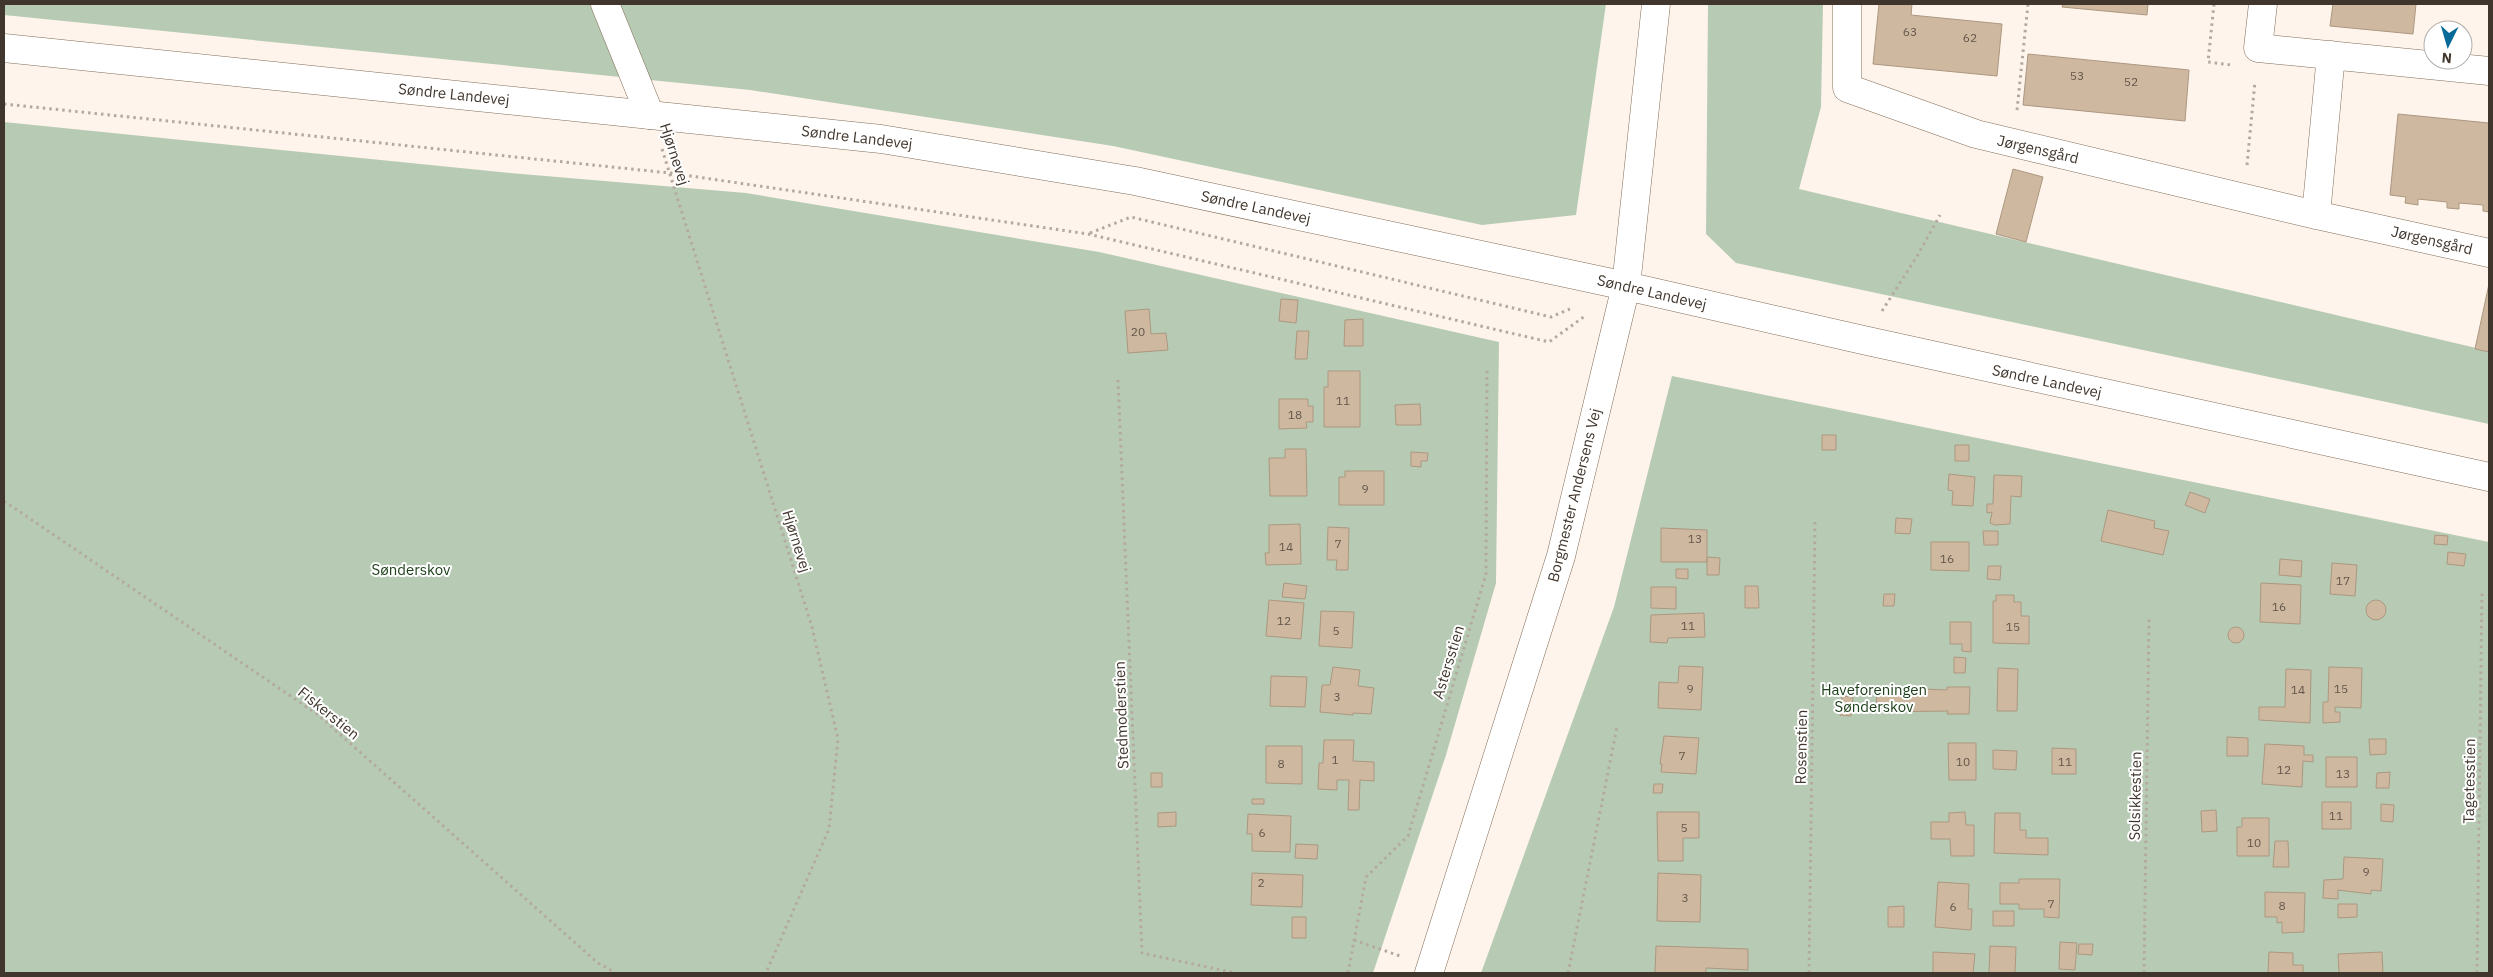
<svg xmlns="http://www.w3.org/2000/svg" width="2493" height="977" font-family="'IBM Plex Sans',sans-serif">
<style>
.green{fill:#b7cbb4}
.building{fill:#ceb8a0;stroke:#ac9780}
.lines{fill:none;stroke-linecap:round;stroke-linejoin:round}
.street-casing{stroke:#846e59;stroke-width:29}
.secondary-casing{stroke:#846e59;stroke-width:29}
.path{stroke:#b3a9a0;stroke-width:3;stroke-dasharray:2.5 4;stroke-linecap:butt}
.street{stroke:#fff;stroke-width:28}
.secondary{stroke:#fff;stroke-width:28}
.labels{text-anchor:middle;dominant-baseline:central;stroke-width:4;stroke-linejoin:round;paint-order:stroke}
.number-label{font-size:12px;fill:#64564a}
.street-label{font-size:15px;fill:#40362d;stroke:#fff}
.park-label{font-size:15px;fill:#1e411a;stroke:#fff}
</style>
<rect width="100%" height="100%" fill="#fef4eb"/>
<path class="green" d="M 4,4 L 1606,4 L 1576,215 L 1482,225 L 1113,146 L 750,90 L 4,15 Z
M 1708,4 L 1823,4 L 1821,107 L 1799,189 L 2489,351 L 2489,424 L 1736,263 L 1706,234 Z
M 4,122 L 510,173 L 746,193 L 1099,252 L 1499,342 L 1496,583 L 1446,755 L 1373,973 L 4,973 Z
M 1672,376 L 2489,542 L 2489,973 L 1481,973 L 1614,607 Z"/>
<path class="building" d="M 1879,4 L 1912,4 L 1911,15 L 2002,24 L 1997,76 L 1873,64 Z
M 2063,4 L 2148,4 L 2147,15 L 2062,7 Z
M 2333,4 L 2416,4 L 2413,34 L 2330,26 Z
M 2028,54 L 2189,70 L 2185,121 L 2023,105 Z
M 2398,114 L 2489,123 L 2489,212 L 2483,211 L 2483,205 L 2459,203 L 2459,209 L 2447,208 L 2447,202 L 2418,199 L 2418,205 L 2405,203 L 2406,197 L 2390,195 Z
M 2013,169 L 2043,177 L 2026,242 L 1996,234 Z
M 2489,284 L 2489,352 L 2475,349 Z
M 1281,299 L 1298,300 L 1296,323 L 1279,321 Z
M 1149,309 L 1151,334 L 1166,333 L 1168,350 L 1128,353 L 1125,311 Z
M 1363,319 L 1363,346 L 1344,346 L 1345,320 Z
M 1297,331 L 1309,331 L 1307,359 L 1295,359 Z
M 1328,371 L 1360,371 L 1360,427 L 1324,427 L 1324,387 L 1328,387 Z
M 1279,399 L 1308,399 L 1308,406 L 1313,406 L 1313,422 L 1306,422 L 1307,428 L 1279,429 Z
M 1420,404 L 1421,425 L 1396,425 L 1395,405 Z
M 1822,435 L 1836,435 L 1836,450 L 1822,450 Z
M 1955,445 L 1969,445 L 1969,461 L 1955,461 Z
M 1285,449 L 1306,449 L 1307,496 L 1270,496 L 1269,458 L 1285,458 Z
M 1411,452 L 1428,453 L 1427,461 L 1421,461 L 1421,467 L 1411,466 Z
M 1345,471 L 1384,471 L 1384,505 L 1339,505 L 1339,477 L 1345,477 Z
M 1949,474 L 1975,477 L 1973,506 L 1952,505 L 1953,491 L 1948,490 Z
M 1994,475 L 2022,476 L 2021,497 L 2011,496 L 2010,524 L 1995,525 L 1990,523 L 1992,512 L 1987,513 L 1987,504 L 1993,504 Z
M 2190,492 L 2210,499 L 2205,513 L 2185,505 Z
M 2108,510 L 2155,521 L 2154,528 L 2169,531 L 2163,555 L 2101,541 Z
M 1896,518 L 1912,519 L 1910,534 L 1895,533 Z
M 1300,524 L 1301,564 L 1266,565 L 1265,553 L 1269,553 L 1269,525 Z
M 1328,527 L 1349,528 L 1348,570 L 1336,570 L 1337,560 L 1327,560 Z
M 1661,528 L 1707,530 L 1707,562 L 1661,562 Z
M 1983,531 L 1998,531 L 1998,545 L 1984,545 Z
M 2435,535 L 2448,536 L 2447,545 L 2434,544 Z
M 1931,542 L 1969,542 L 1969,571 L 1931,570 Z
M 2448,552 L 2466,554 L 2464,566 L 2447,564 Z
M 1707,557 L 1720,558 L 1719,575 L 1707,575 Z
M 2280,559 L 2302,561 L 2301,577 L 2279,575 Z
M 2332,563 L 2357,565 L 2355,596 L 2330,594 Z
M 1988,566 L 2001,566 L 2000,580 L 1987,579 Z
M 1676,569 L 1688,569 L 1688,579 L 1676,578 Z
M 1284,583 L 1307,586 L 1305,599 L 1282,597 Z
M 2261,583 L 2301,585 L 2300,624 L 2260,622 Z
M 1745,586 L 1758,586 L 1759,608 L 1745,608 Z
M 1651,587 L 1676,587 L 1676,609 L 1651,608 Z
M 1884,594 L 1895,594 L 1894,606 L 1883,606 Z
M 1996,595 L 2014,595 L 2014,602 L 2021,602 L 2021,616 L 2029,616 L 2029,644 L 1993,643 L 1993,601 L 1996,601 Z
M2366 610a10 10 0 1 1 20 0a10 10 0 1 1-20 0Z
M 1269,600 L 1304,603 L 1301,639 L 1266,636 Z
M 1321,611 L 1354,612 L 1352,648 L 1319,646 Z
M 1704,613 L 1705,637 L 1668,638 L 1667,643 L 1650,642 L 1651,615 Z
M 1950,622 L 1971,622 L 1971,652 L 1962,651 L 1962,644 L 1950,644 Z
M2228 635a8 8 0 1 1 16 0a8 8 0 1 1-16 0Z
M 1954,657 L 1966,658 L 1965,673 L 1954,673 Z
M 1679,666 L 1703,667 L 1701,710 L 1658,708 L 1659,682 L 1678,683 Z
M 1333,667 L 1360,670 L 1358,686 L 1374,688 L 1371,714 L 1353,713 L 1353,715 L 1320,712 L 1322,685 L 1330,685 Z
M 2329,667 L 2362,668 L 2361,708 L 2335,707 L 2335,712 L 2340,712 L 2340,722 L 2323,723 L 2323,702 L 2328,702 Z
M 1998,668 L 2018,669 L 2017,711 L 1997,711 Z
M 2286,669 L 2311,670 L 2310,723 L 2259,720 L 2259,707 L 2285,707 Z
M 1271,676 L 1307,677 L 1305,707 L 1270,706 Z
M 1877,687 L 1947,690 L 1947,687 L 1970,687 L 1969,714 L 1947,714 L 1948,711 L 1876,712 Z
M 1842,696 L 1853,697 L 1851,716 L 1840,715 Z
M 1664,736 L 1699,738 L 1696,774 L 1661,772 L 1662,764 L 1660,764 Z
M 2227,737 L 2248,738 L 2248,756 L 2227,756 Z
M 2369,739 L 2386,739 L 2386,754 L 2370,755 Z
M 1324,740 L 1354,740 L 1353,761 L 1374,762 L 1374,781 L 1360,780 L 1359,810 L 1348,810 L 1349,780 L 1337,780 L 1337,790 L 1318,789 L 1319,763 L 1323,763 Z
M 1948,743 L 1976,743 L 1976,780 L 1949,780 Z
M 2265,744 L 2304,746 L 2304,755 L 2313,755 L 2313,762 L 2303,761 L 2302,787 L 2262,784 Z
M 1266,746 L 1302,746 L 1302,784 L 1266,783 Z
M 2052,748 L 2076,749 L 2076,774 L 2052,774 Z
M 1993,750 L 2017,751 L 2016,770 L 1993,769 Z
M 2326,757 L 2357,757 L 2357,787 L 2326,787 Z
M 2390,772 L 2389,788 L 2376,788 L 2377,773 Z
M 1151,773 L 1162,773 L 1162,787 L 1151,787 Z
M 1654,784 L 1663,784 L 1662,793 L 1653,793 Z
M 1252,799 L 1264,799 L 1264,804 L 1252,804 Z
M 2322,802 L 2351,802 L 2351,829 L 2322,829 Z
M 2381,804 L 2394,805 L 2393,822 L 2381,821 Z
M 2216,810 L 2217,831 L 2202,832 L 2201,811 Z
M 1176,812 L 1176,826 L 1158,827 L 1158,813 Z
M 1657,812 L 1699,812 L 1699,838 L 1683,838 L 1683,861 L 1658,861 Z
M 1965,812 L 1966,825 L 1974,825 L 1974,856 L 1951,856 L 1950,839 L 1931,839 L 1931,822 L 1949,822 L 1949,813 Z
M 1995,813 L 2020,813 L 2020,830 L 2026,830 L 2026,838 L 2048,838 L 2048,855 L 1994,853 Z
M 1248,814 L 1291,816 L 1290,852 L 1252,851 L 1252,834 L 1247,834 Z
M 2242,818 L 2269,818 L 2269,856 L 2237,856 L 2237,827 L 2242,827 Z
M 2275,841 L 2288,841 L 2289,867 L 2273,867 Z
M 1296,844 L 1318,845 L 1317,859 L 1295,858 Z
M 2344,857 L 2383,859 L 2381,891 L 2371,890 L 2371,894 L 2338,890 L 2338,899 L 2323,898 L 2324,880 L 2343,879 Z
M 1252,873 L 1303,875 L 1302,907 L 1251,905 Z
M 1658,873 L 1701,875 L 1700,922 L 1657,921 Z
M 2019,879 L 2060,879 L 2059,918 L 2044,917 L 2044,909 L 2019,909 L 2019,904 L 2000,904 L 2000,883 L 2019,883 Z
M 1938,882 L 1969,884 L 1968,909 L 1972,909 L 1971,930 L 1935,927 Z
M 2265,892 L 2305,893 L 2304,932 L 2282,933 L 2282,922 L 2277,923 L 2277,917 L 2265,917 Z
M 2338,904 L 2357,904 L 2357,917 L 2338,918 Z
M 1904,906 L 1904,927 L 1888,927 L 1888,907 Z
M 1993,911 L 2014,911 L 2014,926 L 1993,926 Z
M 1292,917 L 1306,917 L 1306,938 L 1292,938 Z
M 2060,942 L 2077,943 L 2075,970 L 2059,969 Z
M 2079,944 L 2093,944 L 2092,955 L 2078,954 Z
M 1656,946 L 1748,949 L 1748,970 L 1706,968 L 1706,973 L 1655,973 Z
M 1990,946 L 2016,947 L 2015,973 L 1989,973 Z
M 1933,952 L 1975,954 L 1973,973 L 1933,973 Z
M 2269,952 L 2293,953 L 2293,965 L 2303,965 L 2303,973 L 2268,973 Z
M 2382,952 L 2383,973 L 2339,973 L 2338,954 Z"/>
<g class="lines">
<g class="street-casing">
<path id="street" d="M 605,4 L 650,115
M 1847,4 L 1847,88 L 1976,134 L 2316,215 L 2489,253
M 2263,4 L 2258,48 L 2489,71
M 2316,215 L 2331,55"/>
</g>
<g class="secondary-casing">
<path id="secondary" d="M 4,48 L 881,139 L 1135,181 L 1626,286 L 1863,340 L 2489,477
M 1429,973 L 1561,556 L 1626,286 L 1656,4"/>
</g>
<path class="path" d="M 2214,4 L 2208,62 L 2231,65
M 4,104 L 670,173 L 1088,234 L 1549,342 L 1585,316
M 2017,110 L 2028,4
M 662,149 L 812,627 L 838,739 L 829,829 L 766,973
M 2247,165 L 2255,81
M 1090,233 L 1131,217 L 1551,317 L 1570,309
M 1882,311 L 1916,258 L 1940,215
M 1118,380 L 1142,953 L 1235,973
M 4,501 L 317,714 L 598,963 L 616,973
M 1354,940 L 1400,956
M 1348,973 L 1366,877 L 1408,836 L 1486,574 L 1487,368
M 1568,973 L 1617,727
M 1809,973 L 1815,521
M 2144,973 L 2149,619
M 2477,973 L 2482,590"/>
<use href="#street" class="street"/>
<use href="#secondary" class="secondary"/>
</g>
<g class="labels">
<g class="number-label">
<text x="1910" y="31">63</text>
<text x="1970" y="37">62</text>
<text x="2077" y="75">53</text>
<text x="2131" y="81">52</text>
<text x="1138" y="331">20</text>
<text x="1343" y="400">11</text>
<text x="1295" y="414">18</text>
<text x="1365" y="488">9</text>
<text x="1695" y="538">13</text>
<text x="1338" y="543">7</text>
<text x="1286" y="546">14</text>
<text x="1947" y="558">16</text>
<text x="2343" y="580">17</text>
<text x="2279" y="606">16</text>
<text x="1284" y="620">12</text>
<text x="1688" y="625">11</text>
<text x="2013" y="626">15</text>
<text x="1336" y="630">5</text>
<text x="1690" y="688">9</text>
<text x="2341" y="688">15</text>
<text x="2298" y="689">14</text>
<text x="1337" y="696">3</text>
<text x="1682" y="755">7</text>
<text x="1335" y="759">1</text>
<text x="1963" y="761">10</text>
<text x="2065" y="761">11</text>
<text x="1281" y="763">8</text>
<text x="2284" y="769">12</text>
<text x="2343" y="773">13</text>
<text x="2336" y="815">11</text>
<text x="1684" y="827">5</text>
<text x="1262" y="832">6</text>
<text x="2254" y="842">10</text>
<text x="2366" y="871">9</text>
<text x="1261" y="882">2</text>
<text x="1685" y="897">3</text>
<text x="2051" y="903">7</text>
<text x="2282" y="905">8</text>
<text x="1953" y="906">6</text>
</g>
<g class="street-label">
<text transform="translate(454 94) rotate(6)">Søndre Landevej</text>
<text transform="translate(857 137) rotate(7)">Søndre Landevej</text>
<text transform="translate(2038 149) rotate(13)">Jørgensgård</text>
<text transform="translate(675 154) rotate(72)">Hjørnevej</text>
<text transform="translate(1256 207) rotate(12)">Søndre Landevej</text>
<text transform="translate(2432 240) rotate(13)">Jørgensgård</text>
<text transform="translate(1652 292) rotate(13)">Søndre Landevej</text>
<text transform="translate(2047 381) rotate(12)">Søndre Landevej</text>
<text transform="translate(1574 495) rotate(-76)">Borgmester Andersens Vej</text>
<text transform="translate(797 541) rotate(73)">Hjørnevej</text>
<text transform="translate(1448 662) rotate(-73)">Astersstien</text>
<text transform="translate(329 713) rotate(39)">Fiskerstien</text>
<text transform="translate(1121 715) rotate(-92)">Stedmoderstien</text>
<text transform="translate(1801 747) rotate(-89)">Rosenstien</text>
<text transform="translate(2469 781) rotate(-89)">Tagetesstien</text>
<text transform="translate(2135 796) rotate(-89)">Solsikkestien</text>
</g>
<g class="park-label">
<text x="411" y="569">Sønderskov</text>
<text x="1874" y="689">Haveforeningen<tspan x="1874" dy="17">Sønderskov</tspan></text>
</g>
</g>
<rect width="2493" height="977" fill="none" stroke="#40362d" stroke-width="10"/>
<g transform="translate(2448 45) rotate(185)"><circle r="24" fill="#ffffff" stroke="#b3afab"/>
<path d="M0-4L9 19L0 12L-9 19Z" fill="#076a98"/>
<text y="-8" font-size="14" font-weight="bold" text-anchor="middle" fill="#40362d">N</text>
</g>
</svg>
